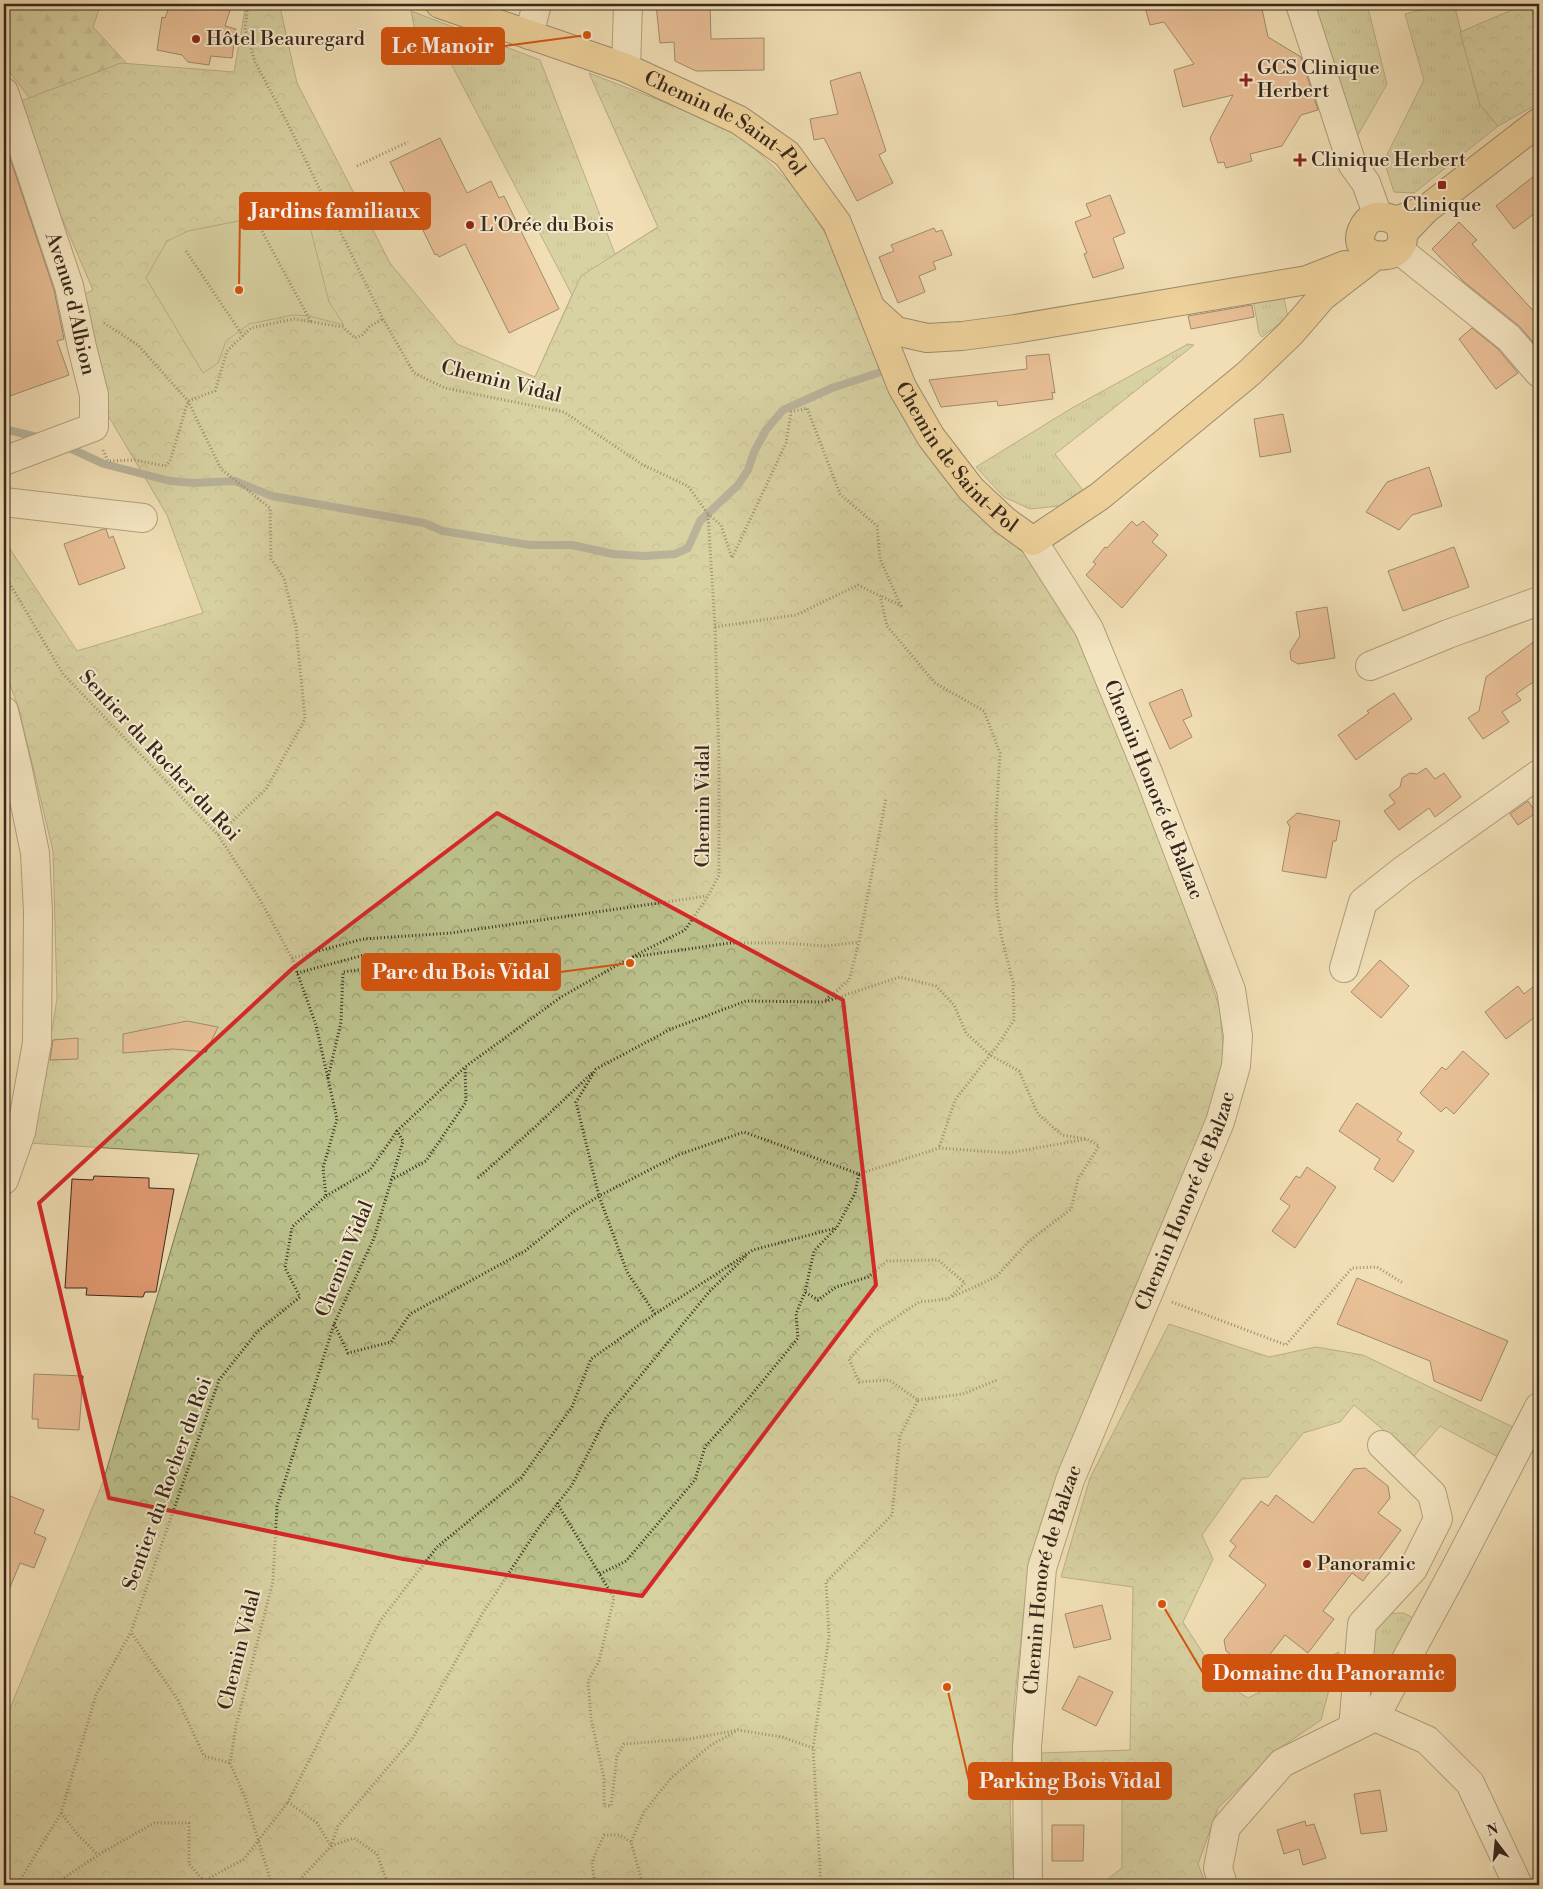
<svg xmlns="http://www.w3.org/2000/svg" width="1543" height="1889" font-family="'Libre Bodoni',serif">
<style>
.grass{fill:url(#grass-tufts);stroke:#7a7454}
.forest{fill:url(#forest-firs);stroke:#7a7454}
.park{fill:url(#park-crowns);stroke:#7a7454}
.garden{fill:#bbc18c;stroke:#7a7454}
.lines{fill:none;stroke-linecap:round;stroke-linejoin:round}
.stream{stroke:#777f7a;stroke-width:8}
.building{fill:#e19971;stroke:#38281c}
.minor-casing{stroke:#665642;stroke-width:30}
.major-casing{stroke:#38281c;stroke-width:30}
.path{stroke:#38281c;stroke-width:3;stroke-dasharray:1 2.5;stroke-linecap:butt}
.minor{stroke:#f6eace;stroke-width:28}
.major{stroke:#e8bf7a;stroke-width:28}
.marked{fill:none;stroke:#d62828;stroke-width:4;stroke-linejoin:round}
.poi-dot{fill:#8f2418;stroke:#f6eace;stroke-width:2}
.labels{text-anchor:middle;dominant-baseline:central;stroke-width:4;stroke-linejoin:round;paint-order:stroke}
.poi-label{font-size:20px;fill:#38281c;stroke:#f6eace;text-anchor:start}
.street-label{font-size:20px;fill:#38281c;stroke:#f6eace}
.leader{fill:none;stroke:#d6540e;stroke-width:2}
.callout-dot{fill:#d6540e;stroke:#f6eace;stroke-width:2}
.callout{fill:#d6540e;stroke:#d6540e;stroke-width:2}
.callout-label{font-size:21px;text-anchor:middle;font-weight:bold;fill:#fff}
</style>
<defs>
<pattern id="grass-tufts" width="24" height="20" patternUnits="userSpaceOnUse" patternTransform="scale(1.25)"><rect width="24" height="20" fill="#bbc18c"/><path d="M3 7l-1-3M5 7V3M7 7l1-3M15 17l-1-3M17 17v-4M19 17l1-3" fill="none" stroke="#999d72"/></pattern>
<pattern id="forest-firs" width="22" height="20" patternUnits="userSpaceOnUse" patternTransform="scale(1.25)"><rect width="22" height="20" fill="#bbc18c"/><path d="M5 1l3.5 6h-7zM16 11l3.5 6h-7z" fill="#999d72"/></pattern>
<pattern id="park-crowns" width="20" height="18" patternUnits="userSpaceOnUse" patternTransform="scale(1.25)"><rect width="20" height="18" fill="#bbc18c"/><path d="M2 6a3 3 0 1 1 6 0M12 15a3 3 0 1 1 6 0" fill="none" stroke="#999d72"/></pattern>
</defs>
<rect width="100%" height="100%" fill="#f1deb4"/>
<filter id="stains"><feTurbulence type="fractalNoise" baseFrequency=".004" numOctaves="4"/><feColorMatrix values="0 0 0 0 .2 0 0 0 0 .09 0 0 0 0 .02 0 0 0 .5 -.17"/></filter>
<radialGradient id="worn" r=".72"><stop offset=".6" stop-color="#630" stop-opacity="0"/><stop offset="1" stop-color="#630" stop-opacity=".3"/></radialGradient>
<path class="grass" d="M 1311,4 L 1367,4 L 1387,84 L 1354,142 Z
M 1445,4 L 1454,4 L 1480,105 L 1498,126 L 1414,193 L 1394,192 L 1384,161 L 1424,80 L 1405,14 Z
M 411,11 L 540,60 L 615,254 L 658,227 L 593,81 L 735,136 L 535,377 L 572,295 L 445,52 L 419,49 Z
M 1283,294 L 1288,317 L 1262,337 L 1259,333 L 1253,299 Z
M 1188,344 L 1194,345 L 1055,454 L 1085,493 L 1060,506 L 1030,509 L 1004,497 L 976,467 L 1072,408 Z
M 1403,1613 L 1410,1616 L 1419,1624 L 1392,1668 C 1385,1666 1379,1663 1375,1657 C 1365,1644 1375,1619 1391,1614 C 1395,1613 1400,1613 1403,1613 Z"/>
<path class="forest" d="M 4,4 L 101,4 L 93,27 L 140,78 L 48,122 L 4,65 Z"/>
<path class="park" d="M 246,4 L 346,4 L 280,7 L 297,83 L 390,263 L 457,344 L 535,377 L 581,276 L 658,227 L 589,73 L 736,130 L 801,194 L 845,266 L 882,356 L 1021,545 L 1085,646 L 1178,886 L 1220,1009 L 1224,1062 L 1204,1127 L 1029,1564 L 1014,1705 L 1010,1810 L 1014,1885 L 4,1885 L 4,1723 L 103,1482 L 199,1154 L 29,1143 L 42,1096 L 57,998 L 53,851 L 19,709 L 4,669 L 4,540 L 77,651 L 203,613 L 167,515 L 109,417 L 73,300 L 93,290 L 13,104 L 121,63 L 234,72 Z
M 1526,4 L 1539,21 L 1539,103 L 1498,126 L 1480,105 L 1460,32 Z
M 1169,1324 L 1269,1357 L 1316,1347 L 1363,1355 L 1513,1427 L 1502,1459 L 1440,1426 L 1414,1456 L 1354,1405 L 1340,1422 L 1303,1433 L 1268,1477 L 1242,1479 L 1202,1535 L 1213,1559 L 1183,1622 L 1220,1680 L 1248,1698 L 1339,1652 L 1321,1720 L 1280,1748 L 1218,1808 L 1198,1864 L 1206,1885 L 1100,1885 L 1122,1868 L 1122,1791 L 1038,1793 L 1041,1753 L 1130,1750 L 1133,1587 L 1061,1577 L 1090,1478 Z"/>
<path class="garden" d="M 285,200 L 311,231 L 329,302 L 344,325 L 309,316 L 293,315 L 249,324 L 226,341 L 218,363 L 203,373 L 146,278 L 167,241 L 188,231 L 264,216 Z"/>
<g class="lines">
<path class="stream" d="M 4,429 L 41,438
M 63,445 L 104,464 L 170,481 L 195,483 L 235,481 L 272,496 L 424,523 L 443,531 L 530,545 L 572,545 L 613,554 L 644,556 L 675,554 L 688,548 L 700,521 L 738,485 L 748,470 L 754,452 L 766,430 L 783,410 L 832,388 L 884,371"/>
</g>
<path class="building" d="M 170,4 L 232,4 L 225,26 L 236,29 L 232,58 L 211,56 L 209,65 L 188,62 L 182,55 L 157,50 L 162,17 L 165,18 Z
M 656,4 L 710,4 L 711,39 L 764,38 L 764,70 L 696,71 L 675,61 L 674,42 L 660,43 Z
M 1144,4 L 1261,4 L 1268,37 L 1301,57 L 1318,110 L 1301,115 L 1282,146 L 1250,154 L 1252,161 L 1226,168 L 1224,162 L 1218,163 L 1210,138 L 1233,95 L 1183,107 L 1174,70 L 1194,64 L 1164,22 L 1150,25 Z
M 860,72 L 886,151 L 879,155 L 893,183 L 857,201 L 824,138 L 814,140 L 810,119 L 838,114 L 830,81 Z
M 440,138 L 467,193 L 491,181 L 499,198 L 504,196 L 559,309 L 509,333 L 465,244 L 439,257 L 437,254 L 435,255 L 390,162 Z
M 4,151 L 6,151 L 12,164 L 54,290 L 64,339 L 57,341 L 69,375 L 4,398 Z
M 1539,172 L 1539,210 L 1514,229 L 1496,206 Z
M 1110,195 L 1125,233 L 1113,238 L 1124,268 L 1093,278 L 1084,254 L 1087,253 L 1075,222 L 1091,216 L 1086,204 Z
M 1459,222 L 1477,240 L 1472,244 L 1539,317 L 1539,349 L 1519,326 L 1464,282 L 1432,249 Z
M 934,228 L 936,232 L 942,230 L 952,255 L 933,262 L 936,269 L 919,276 L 925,292 L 898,303 L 879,257 L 894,251 L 891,245 Z
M 1252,305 L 1254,317 L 1191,329 L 1188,316 Z
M 1472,328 L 1498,349 L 1518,373 L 1496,389 L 1459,339 Z
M 1049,354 L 1055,393 L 1052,392 L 1053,399 L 998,406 L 997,401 L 941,407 L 929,380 L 1027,369 L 1026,356 Z
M 1283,414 L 1291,452 L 1260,457 L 1254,419 Z
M 1429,467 L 1442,506 L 1412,515 L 1399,530 L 1366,512 L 1387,482 Z
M 1132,521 L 1137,526 L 1143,521 L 1158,535 L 1152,542 L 1167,555 L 1122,608 L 1086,575 L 1096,564 L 1093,562 L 1105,547 L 1107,548 Z
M 103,529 L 106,529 L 109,538 L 113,536 L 125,568 L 79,585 L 64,544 Z
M 1454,547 L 1469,587 L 1403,611 L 1388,571 Z
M 1327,607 L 1335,658 L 1298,664 L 1291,660 L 1290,652 L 1300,636 L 1296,612 Z
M 1539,638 L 1539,678 L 1516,694 L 1521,700 L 1502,712 L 1509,722 L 1483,739 L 1468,718 L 1479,711 L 1486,677 Z
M 1182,689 L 1192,716 L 1183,720 L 1192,737 L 1170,749 L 1149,703 Z
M 1394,693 L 1412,719 L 1356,760 L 1338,735 L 1369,713 L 1367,711 Z
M 1426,768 L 1435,779 L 1444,773 L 1461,797 L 1435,817 L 1429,808 L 1399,830 L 1384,811 L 1395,803 L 1389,795 L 1400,787 L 1402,778 L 1410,773 L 1417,774 Z
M 1528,801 L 1536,813 L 1518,825 L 1510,814 Z
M 1297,813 L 1340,821 L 1336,841 L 1333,841 L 1326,878 L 1282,871 L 1290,827 L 1287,822 Z
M 1380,960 L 1409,986 L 1381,1018 L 1351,992 Z
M 1539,982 L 1539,1014 L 1506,1039 L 1485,1012 L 1518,986 L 1524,994 Z
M 187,1021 L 218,1027 L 206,1052 L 173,1049 L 123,1053 L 123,1034 Z
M 78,1038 L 78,1059 L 50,1060 L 53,1040 Z
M 1463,1051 L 1489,1074 L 1454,1114 L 1446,1107 L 1441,1112 L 1420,1093 L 1442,1067 L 1446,1070 Z
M 1357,1103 L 1402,1133 L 1397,1140 L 1414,1151 L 1393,1182 L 1374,1169 L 1380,1159 L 1339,1131 Z
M 1307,1167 L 1336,1187 L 1295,1248 L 1272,1231 L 1290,1206 L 1280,1199 L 1296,1176 L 1300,1178 Z
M 94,1176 L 149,1178 L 149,1188 L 174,1189 L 156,1292 L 145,1292 L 143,1297 L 86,1295 L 87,1288 L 65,1288 L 72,1179 L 93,1180 Z
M 1357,1278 L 1508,1341 L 1481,1401 L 1434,1381 L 1430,1361 L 1337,1324 Z
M 34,1374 L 83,1376 L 79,1430 L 38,1428 L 38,1419 L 32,1419 Z
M 1365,1468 L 1388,1486 L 1390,1498 L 1378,1513 L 1401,1530 L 1363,1581 L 1352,1573 L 1323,1611 L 1334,1619 L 1308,1653 L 1285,1635 L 1260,1667 L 1248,1668 L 1226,1651 L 1224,1640 L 1266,1585 L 1229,1556 L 1236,1546 L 1230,1541 L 1261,1501 L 1268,1506 L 1276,1495 L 1313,1523 L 1354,1469 Z
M 10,1496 L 44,1510 L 34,1533 L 46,1538 L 34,1568 L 20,1563 L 4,1602 L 4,1512 Z
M 1102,1605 L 1111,1639 L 1074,1648 L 1065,1614 Z
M 1079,1676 L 1113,1692 L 1096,1726 L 1062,1709 Z
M 1380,1790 L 1387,1831 L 1361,1834 L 1354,1794 Z
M 1305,1821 L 1306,1826 L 1314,1824 L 1326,1858 L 1303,1865 L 1299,1849 L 1284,1854 L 1277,1830 Z
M 1052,1825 L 1084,1825 L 1083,1861 L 1052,1861 Z"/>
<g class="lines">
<g class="minor-casing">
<g id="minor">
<path d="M 1300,4 L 1350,158 L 1353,165 L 1366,183 L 1378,216"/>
<path d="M 529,35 L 537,4"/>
<path d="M 626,68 L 628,4"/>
<path id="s1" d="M 4,92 L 69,286 L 82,347 L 94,395 L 94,427 L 4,461"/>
<path d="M 1398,249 L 1509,338 L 1539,373"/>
<path d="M 4,502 L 143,518"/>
<path d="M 1370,666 L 1448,634 L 1539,601"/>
<path d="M 4,711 L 18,770 L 35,853 L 38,912 L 37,1043 L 21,1132 L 4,1180"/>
<path d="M 1344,968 L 1363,902 L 1402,871 L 1539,774"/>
<path d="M 1375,1717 L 1455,1569 L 1539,1407"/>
<path d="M 1353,1728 L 1362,1624 L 1413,1569 L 1438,1519 L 1432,1494 L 1382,1445"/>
<path id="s2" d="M 1028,1885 L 1027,1747 L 1042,1568 L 1070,1480 L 1220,1122 L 1236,1066 L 1238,1036 L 1231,990 L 1149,775 L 1089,629 L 1033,541"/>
<path d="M 1223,1885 L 1218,1868 L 1226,1827 L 1282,1763 L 1375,1717 L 1427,1740 L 1470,1783 L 1518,1885"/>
</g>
</g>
<g class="major-casing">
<g id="major">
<path id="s3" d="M 440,4 L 626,68 L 739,120 L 787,154 L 837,223 L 902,387 L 931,437 L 971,489 L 1004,520 L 1033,541 L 1100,496 L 1248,374 L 1290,334 L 1322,297 L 1375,256"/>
<path d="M 1399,225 C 1420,267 1342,264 1364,226 C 1371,214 1386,215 1395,221 L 1423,211"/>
<path d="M 1402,234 L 1425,210 L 1539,122"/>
<path d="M 872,309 L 896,331 L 927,338 L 962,336 L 1015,329 L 1307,280 L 1345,265"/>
</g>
</g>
<path class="path" d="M 248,4 L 245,28 L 255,62 L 286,120 L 383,319 L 414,373 L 445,388 L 564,412 L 643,465 L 688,486 L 708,514 L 715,627 L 719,758 L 719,875 L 708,896 L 685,930 L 630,958 L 561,997 L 465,1067 L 397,1131 L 403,1141 L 374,1238 L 334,1324 L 277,1506 L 273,1581 L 236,1726 L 230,1763 L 246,1800 L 272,1885
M 357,166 L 408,142
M 257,222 L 311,322
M 186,251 L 243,336
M 104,323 L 138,345 L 188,401 L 221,469 L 270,508 L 271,559 L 284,578 L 296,627 L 305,719 L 266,789 L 218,835
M 103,450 L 108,461 L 135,460 L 165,466 L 170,461 L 188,401 L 215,391 L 227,351 L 251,328 L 294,319 L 343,327 L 355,338 L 362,335 L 370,326 L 383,319
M 708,514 L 721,525 L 732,558 L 786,443 L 791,412 L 807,408 L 840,494 L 877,526 L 880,559 L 901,606 L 881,596
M 4,574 L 63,674 L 218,835 L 259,898 L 292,958 L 316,1025 L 337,1119 L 323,1168 L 326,1196 L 292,1227 L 285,1268 L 300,1297 L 258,1331 L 219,1380 L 131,1632 L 178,1700 L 204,1756 L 230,1763
M 715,627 L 796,615 L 858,585 L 880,596 L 887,626 L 935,683 L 984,711 L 1000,753 L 996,820 L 996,899 L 1001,935 L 1013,982 L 1014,1020 L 997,1046 L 955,1100 L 939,1148
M 633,957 L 730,943 L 784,943 L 826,946 L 859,942
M 292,958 L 363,939 L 451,933 L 707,896
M 297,973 L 368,954 L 372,968 L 343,972 L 341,1022 L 328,1078
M 826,1000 L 849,980 L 859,942 L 886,798
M 4,1044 L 11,1044
M 859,1174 L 939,1148 L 1008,1153 L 1087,1139 L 1099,1146 L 1078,1179 L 1071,1209 L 1028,1242 L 996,1277 L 952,1297
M 478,1178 L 533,1129 L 592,1073
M 391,1180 L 426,1161 L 466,1102 L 465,1067
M 326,1196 L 370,1170 L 397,1131
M 1172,1302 L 1286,1345 L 1352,1268 L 1377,1267 L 1403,1283
M 655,1314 L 627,1272 L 599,1196 L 576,1102 L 596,1069 L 671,1029 L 746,1001 L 824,1002 L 900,977 L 936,986 L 954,1005 L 966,1033 L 990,1055 L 1019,1071 L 1038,1114 L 1062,1135 L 1087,1139
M 334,1324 L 348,1353 L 391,1342 L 410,1314 L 525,1251 L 573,1212 L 599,1196 L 678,1155 L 744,1132 L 859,1174 L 855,1193 L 837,1227 L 814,1251 L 805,1292 L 818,1300 L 836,1287 L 868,1277 L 887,1261 L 938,1260 L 965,1283 L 948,1299 L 919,1302 L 874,1332 L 849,1359 L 859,1382 L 889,1380 L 918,1400 L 900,1436 L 892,1515 L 826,1582 L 829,1636 L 813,1748 L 821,1885
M 918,1400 L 963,1394 L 997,1380
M 557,1503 L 614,1598 L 599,1661 L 588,1681 L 591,1718 L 604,1778 L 604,1806 L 611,1806 L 617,1756 L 624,1744 L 689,1739 L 738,1730
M 600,1574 L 626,1561 L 695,1480 L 705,1447 L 748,1399 L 798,1338 L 796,1314 L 805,1292
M 61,1813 L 78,1835 L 98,1855
M 17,1885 L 61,1813 L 96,1695 L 131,1632
M 58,1885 L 58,1882 L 98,1855 L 154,1823 L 189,1823 L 189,1864 L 204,1881 L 244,1859 L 288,1802
M 295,1885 L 331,1846 L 338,1826 L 412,1739 L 482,1614 L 537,1530 L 572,1485 L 606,1418 L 709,1292 L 746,1256
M 388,1885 L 377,1854 L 354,1838 L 331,1846 L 317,1823 L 288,1802 L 380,1621 L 437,1547 L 521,1478 L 572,1407 L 591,1359 L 655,1314 L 753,1250 L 836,1228
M 595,1885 L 592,1862 L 604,1835 L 620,1835 L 631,1842
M 643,1885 L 631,1842 L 644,1812 L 671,1778 L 711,1745 L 738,1730 L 782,1737 L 813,1748"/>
<use href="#minor" class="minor"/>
<use href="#major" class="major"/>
</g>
<path d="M0 0H1543V1889H0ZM 497,813 L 843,1000 L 876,1285 L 642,1596 L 403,1559 L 109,1498 L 39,1203 L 293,968 Z" fill="#f1deb4" fill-opacity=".55" fill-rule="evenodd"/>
<path class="marked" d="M 497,813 L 843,1000 L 876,1285 L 642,1596 L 403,1559 L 109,1498 L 39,1203 L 293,968 Z"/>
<g class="poi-dot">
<circle cx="196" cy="39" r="5"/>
<path d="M1243.5 72.5h5v5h5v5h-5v5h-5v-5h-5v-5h5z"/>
<path d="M1297.5 152.5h5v5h5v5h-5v5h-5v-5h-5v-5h5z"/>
<rect x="1437" y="180" width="10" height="10" rx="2.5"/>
<circle cx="470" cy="225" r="5"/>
<circle cx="1307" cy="1564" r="5"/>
</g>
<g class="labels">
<g class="poi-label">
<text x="206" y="39">Hôtel Beauregard</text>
<text x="1257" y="68">GCS Clinique<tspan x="1257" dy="23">Herbert</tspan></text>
<text x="1311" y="160">Clinique Herbert</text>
<text x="1442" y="205" text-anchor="middle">Clinique</text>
<text x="480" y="225">L'Orée du Bois</text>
<text x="1317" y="1564">Panoramic</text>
</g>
<g class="street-label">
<text stroke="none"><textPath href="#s3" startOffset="311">Chemin de Saint-Pol</textPath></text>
<text stroke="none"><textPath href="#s1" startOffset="222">Avenue d'Albion</textPath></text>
<text transform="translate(501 382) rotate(14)">Chemin Vidal</text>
<text stroke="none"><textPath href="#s3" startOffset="731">Chemin de Saint-Pol</textPath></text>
<text transform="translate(159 756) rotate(47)">Sentier du Rocher du Roi</text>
<text transform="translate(1153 790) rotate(68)">Chemin Honoré de Balzac</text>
<text transform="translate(703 806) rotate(-90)">Chemin Vidal</text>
<text stroke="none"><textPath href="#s2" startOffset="712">Chemin Honoré de Balzac</textPath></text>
<text transform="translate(345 1259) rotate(-68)">Chemin Vidal</text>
<text transform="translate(168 1484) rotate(-70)">Sentier du Rocher du Roi</text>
<text stroke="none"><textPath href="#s2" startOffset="308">Chemin Honoré de Balzac</textPath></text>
<text transform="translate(240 1650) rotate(-76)">Chemin Vidal</text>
</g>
</g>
<path class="leader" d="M587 35L504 46M239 290L240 211M630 963L560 972M1162 1604L1203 1673M947 1687L969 1781"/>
<g class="callout-dot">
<circle cx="587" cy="35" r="5"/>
<circle cx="239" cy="290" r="5"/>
<circle cx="630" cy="963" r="5"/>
<circle cx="1162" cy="1604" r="5"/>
<circle cx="947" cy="1687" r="5"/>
</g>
<g class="callout">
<rect x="382" y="28" width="122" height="36" rx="5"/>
<rect x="240" y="193" width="190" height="36" rx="5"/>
<rect x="362" y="954" width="198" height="36" rx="5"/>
<rect x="1203" y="1655" width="252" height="36" rx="5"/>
<rect x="969" y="1763" width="202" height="36" rx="5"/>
</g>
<g class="callout-label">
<text x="443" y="53">Le Manoir</text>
<text x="335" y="218">Jardins familiaux</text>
<text x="461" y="979">Parc du Bois Vidal</text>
<text x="1329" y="1680">Domaine du Panoramic</text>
<text x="1070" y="1788">Parking Bois Vidal</text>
</g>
<rect width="1543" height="1889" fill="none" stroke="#f1deb4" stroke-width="20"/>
<rect x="5" y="5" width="1533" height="1879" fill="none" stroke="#38281c" stroke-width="2.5"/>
<rect x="10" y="10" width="1523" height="1869" fill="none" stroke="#38281c"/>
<g transform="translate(1496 1842) rotate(344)" stroke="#f6eace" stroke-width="4" paint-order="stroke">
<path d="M0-4L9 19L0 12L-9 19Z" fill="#38281c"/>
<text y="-8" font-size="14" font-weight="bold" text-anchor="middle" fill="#38281c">N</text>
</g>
<rect width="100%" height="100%" filter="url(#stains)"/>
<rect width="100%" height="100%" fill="url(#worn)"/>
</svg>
